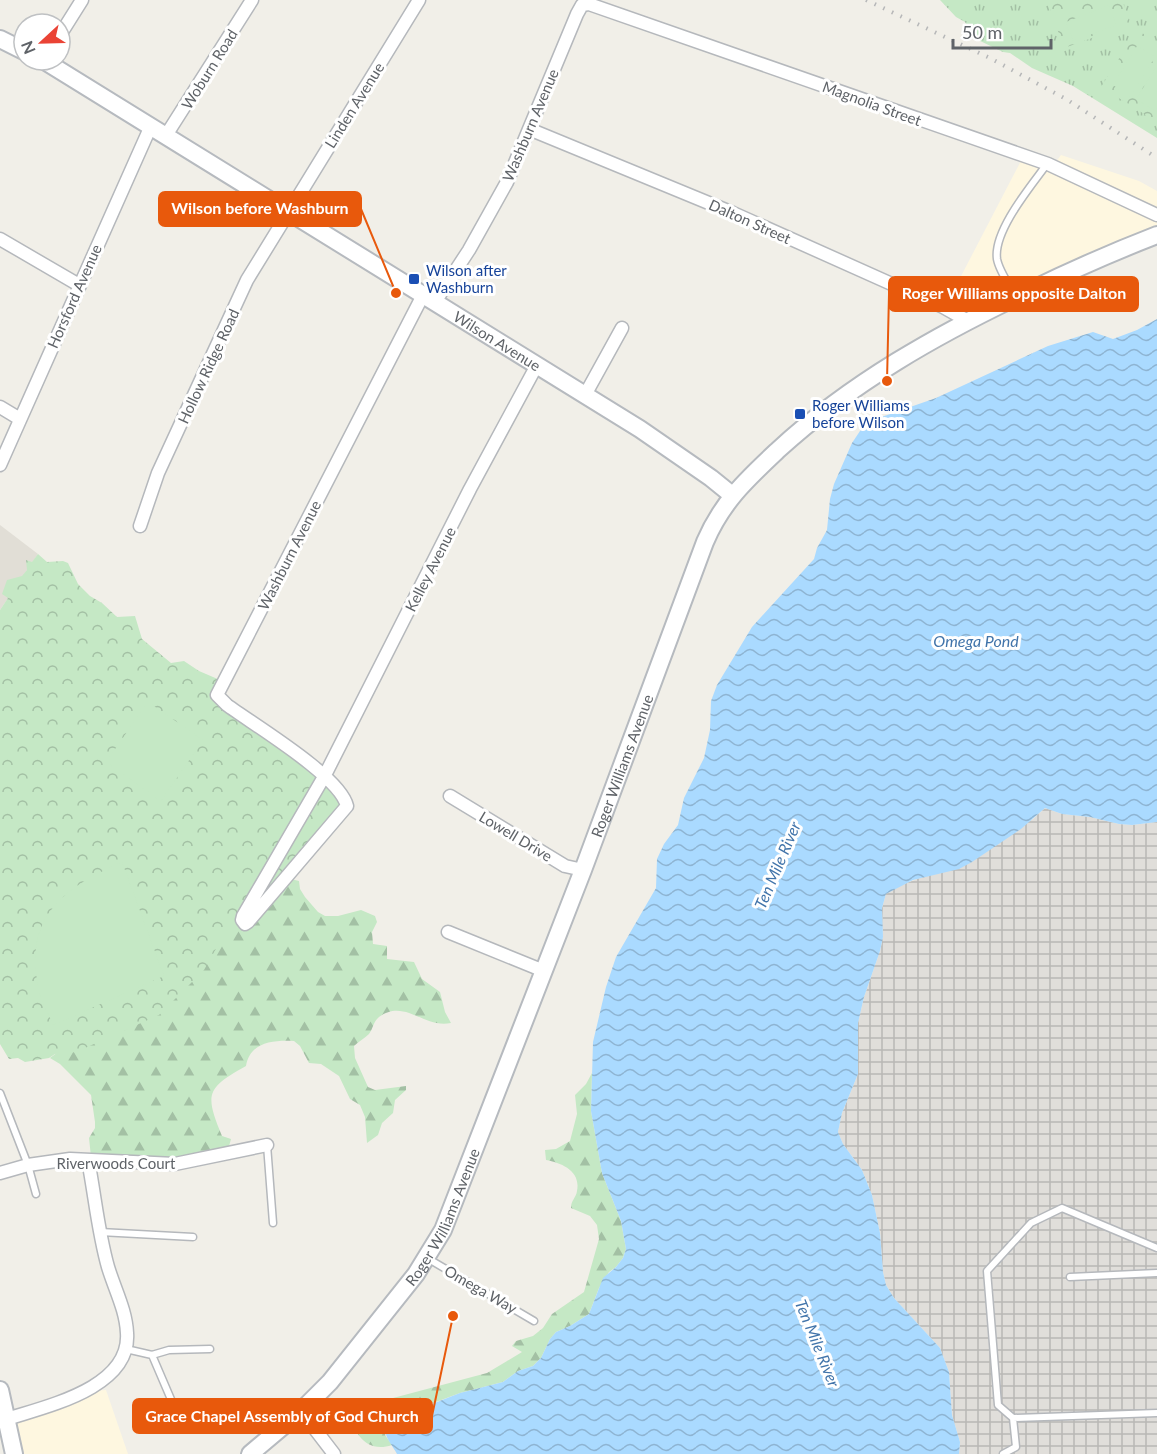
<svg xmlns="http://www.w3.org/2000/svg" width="1157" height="1454" font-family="Lato,sans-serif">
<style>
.commercial{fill:#fef7e0}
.industrial{fill:url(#industrial-grid)}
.education{fill:#e1ded6}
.grass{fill:url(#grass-tufts)}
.forest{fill:url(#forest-firs)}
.park{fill:url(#park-crowns)}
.pitch{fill:#c5e8c5}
.water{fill:url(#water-waves)}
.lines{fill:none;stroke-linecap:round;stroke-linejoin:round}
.lane-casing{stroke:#b5b8bc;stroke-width:9}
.street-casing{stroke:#b5b8bc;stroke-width:15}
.secondary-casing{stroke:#b6babf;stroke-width:20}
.lane{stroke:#fff;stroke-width:6}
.street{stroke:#fff;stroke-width:12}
.secondary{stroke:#fff;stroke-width:16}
.rail{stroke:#b6b7b8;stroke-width:4;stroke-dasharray:1.5 8;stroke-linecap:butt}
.transit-dot{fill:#1a4fb4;stroke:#fff;stroke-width:2}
.labels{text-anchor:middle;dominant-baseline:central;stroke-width:6;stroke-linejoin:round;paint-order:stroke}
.street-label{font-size:15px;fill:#5f6368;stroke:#fff}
.transit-label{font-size:15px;fill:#164399;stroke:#fff;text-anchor:start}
.water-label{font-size:16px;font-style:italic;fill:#4174aa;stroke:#fff}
.leader{fill:none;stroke:#e8590c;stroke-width:2}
.callout-dot{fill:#e8590c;stroke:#fff;stroke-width:2}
.callout{fill:#e8590c;stroke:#e8590c;stroke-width:2}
.callout-label{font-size:16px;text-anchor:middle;font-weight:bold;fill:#fff}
</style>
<defs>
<pattern id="industrial-grid" width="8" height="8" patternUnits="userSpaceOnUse" patternTransform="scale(1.5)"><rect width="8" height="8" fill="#e0deda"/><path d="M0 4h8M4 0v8" fill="none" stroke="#b9b8b5"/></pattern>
<pattern id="grass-tufts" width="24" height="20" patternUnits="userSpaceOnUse" patternTransform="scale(1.5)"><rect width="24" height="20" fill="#c5e8c5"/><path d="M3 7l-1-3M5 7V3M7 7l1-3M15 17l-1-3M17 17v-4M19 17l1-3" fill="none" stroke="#a3c0a4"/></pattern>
<pattern id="forest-firs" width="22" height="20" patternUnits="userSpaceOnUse" patternTransform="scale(1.5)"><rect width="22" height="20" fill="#c5e8c5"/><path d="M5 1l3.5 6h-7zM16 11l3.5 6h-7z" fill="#a3c0a4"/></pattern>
<pattern id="park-crowns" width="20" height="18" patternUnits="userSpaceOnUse" patternTransform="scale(1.5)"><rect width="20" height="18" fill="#c5e8c5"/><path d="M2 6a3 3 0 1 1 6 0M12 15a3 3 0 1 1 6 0" fill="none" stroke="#a3c0a4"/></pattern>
<pattern id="water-waves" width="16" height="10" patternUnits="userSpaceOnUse" patternTransform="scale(1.5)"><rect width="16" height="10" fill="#aadaff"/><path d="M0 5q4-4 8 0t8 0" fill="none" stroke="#8eb4d2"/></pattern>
</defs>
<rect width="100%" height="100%" fill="#f1efe8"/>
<path class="commercial" d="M 1061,155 L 1139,181 L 1157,191 L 1157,237 L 972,316 L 946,305 L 1023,157 L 1052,167 Z
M 106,1390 L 128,1454 L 18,1454 L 9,1411 L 92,1391 Z"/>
<path class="industrial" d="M 1045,808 L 1062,814 L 1090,817 L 1119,824 L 1132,825 L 1157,822 L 1157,1454 L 959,1454 L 960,1442 L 952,1415 L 949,1372 L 940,1348 L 894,1298 L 886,1285 L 883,1272 L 880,1233 L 872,1195 L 862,1170 L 843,1144 L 838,1132 L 842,1113 L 858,1074 L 858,1023 L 864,997 L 880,951 L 883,937 L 882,908 L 886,894 L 896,887 L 925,876 L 1033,819 Z"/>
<path class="education" d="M 0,525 L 38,554 L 0,610 Z"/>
<path class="grass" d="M 940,0 L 1157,0 L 1157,138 L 1073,86 L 1032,68 L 1010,53 L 1003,52 L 974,38 L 965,22 L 956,17 Z"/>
<path class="forest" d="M 287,878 L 299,881 L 300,889 L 305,897 L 318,912 L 325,916 L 338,916 L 361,910 L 375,916 L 377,922 L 372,932 L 373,944 L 387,946 L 387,959 L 414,962 L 422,979 L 440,992 L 445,1012 L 451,1023 C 424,1029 405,998 379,1017 C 373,1022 373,1029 369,1034 C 365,1038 358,1042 354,1046 L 355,1058 L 368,1087 L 375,1090 L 406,1086 L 406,1090 L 395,1100 L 393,1113 L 382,1123 L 378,1135 L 367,1143 L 365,1117 L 360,1105 L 350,1099 L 339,1076 L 321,1064 L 309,1063 L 300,1046 L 294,1041 C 273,1040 250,1042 246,1066 C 207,1088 204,1093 222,1136 L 231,1139 L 228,1150 L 190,1161 L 91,1157 L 89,1138 L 95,1128 L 95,1122 L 91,1095 L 60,1064 L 50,1058 L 221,931 Z
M 592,1073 L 591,1111 L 602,1173 L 621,1221 L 626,1249 L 623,1258 L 616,1267 L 609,1272 L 599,1288 L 589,1314 L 570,1326 L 556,1332 L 550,1339 L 541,1358 L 533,1366 L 518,1371 L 503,1382 L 460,1393 L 393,1418 L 385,1435 L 392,1445 C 366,1454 353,1432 348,1410 L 487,1373 L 522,1352 L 512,1346 L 516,1341 L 533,1336 L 543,1328 L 552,1314 L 584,1292 L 599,1239 L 597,1225 L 590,1216 L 571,1208 C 571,1200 576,1198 577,1191 C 581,1171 562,1163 546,1160 L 545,1150 L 556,1149 L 570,1141 L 577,1114 L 575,1095 L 586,1084 Z"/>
<path class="park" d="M 1047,0 L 1122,0 L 1131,24 L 1064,48 Z
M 1137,30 L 1157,42 L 1157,122 L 1101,87 Z
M 38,554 L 47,562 L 63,561 L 68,563 L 78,584 L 90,596 L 102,603 L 117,617 L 135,616 L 142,639 L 171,663 L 184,661 L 199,671 L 227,683 L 223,692 L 226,698 L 304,761 L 345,806 L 244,927 L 226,931 L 204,970 L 159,1015 L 76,1052 L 55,1054 L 49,1058 L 25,1062 L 18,1058 L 9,1059 L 0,1044 L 0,610 L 8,598 L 2,594 L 7,580 L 22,576 L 27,570 L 26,560 L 32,562 Z"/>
<path class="pitch" d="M 1109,5 L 1116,25 L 1073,41 L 1066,22 Z
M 1137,46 L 1155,57 L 1130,97 L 1113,85 Z
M 1157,66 L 1157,108 L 1155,111 L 1136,99 Z
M 148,702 L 203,740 L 161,801 L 106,762 Z
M 122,862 L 164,976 L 53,1025 C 49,1014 41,1002 39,991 C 23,918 61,889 122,862 Z"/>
<path class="water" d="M 1157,319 L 1157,822 L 1132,825 L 1119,824 L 1090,817 L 1062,814 L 1045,808 L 1021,829 L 972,862 L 959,869 L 913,880 L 886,894 L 882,908 L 883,937 L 880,951 L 864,997 L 858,1023 L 858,1074 L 842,1113 L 838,1132 L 843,1144 L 862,1170 L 872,1195 L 880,1233 L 883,1272 L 886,1285 L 894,1298 L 940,1348 L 949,1372 L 952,1415 L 960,1442 L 959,1454 L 397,1454 C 391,1443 382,1435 386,1422 L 460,1393 L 503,1382 L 518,1371 L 533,1366 L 541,1358 L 550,1339 L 556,1332 L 570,1326 L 589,1314 L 603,1278 L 616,1267 L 623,1258 L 626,1249 L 621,1221 L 602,1173 L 591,1111 L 593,1042 L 606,987 L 616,957 L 656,888 L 657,859 L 664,844 L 678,825 L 684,798 L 704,758 L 710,730 L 711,701 L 717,685 L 752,627 L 814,559 L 817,548 L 827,530 L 830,499 L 834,484 L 852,443 L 860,431 L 873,420 L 936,398 L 1048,346 L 1093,332 L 1113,339 L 1137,330 Z"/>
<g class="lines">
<g class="lane-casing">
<path id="lane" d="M 1016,297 C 1010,286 999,271 997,259 C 993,231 1031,186 1047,164
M 0,1093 L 28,1165 L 36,1194
M 267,1145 L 273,1223
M 100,1232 L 193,1237
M 1157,1248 L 1062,1208 L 1031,1223 L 987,1271 L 998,1405 L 1013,1418 L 1157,1413
M 427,1258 L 534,1321
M 1070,1277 L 1157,1273
M 126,1349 L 152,1355 L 182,1425
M 152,1355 L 169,1350 L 210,1349
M 1003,1454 L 1016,1447 L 1013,1418"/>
</g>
<g class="street-casing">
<path id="street" d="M 60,35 L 82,0
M 529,129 L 733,213 L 943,307 L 968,321
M 165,137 L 252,0
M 0,239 L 79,285
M 423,295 L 217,695 L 227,705 C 254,725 340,776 347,806 L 248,922 L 245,924 L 242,920 L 243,916 L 325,775 L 470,489 L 537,365
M 435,302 L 469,250 L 507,182 L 577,14 L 582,5 L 589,4 L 1048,164 L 1157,215
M 585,395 L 622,328
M 0,407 L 20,419
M 0,465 L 150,128
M 140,526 L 158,473 L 247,280 L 419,0
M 450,796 L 565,866 L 583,870
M 448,932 L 544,971
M 0,1173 L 28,1165 L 70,1159 L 175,1164 L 267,1145
M 301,1411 L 334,1454
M 7,1419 C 47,1406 131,1388 127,1333 C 126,1310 115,1290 108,1267 C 98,1232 95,1196 88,1160"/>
</g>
<g class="secondary-casing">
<g id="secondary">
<path d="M 0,39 L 24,51"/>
<path id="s1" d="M 43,60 L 640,429 L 711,478 L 732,495"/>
<path d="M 0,1390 L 14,1454"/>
<path id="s2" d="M 250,1454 L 301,1411 L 330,1382 L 416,1274 L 443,1230 L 583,870 L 705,542 C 722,502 747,479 778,450 C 851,383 938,334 1027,292 C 1070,271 1113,252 1157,235"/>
</g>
</g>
<use href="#lane" class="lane"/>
<use href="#street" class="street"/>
<use href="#secondary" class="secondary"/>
<path class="rail" d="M 866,0 L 990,58 L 1066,99 L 1157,158"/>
</g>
<g class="transit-dot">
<rect x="408" y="273" width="12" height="12" rx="3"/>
<rect x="794" y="408" width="12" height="12" rx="3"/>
</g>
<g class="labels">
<g class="street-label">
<text transform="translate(209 69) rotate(-58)">Woburn Road</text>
<text transform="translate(872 103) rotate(20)">Magnolia Street</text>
<text transform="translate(354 105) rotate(-58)">Linden Avenue</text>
<text transform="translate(530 125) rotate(-67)">Washburn Avenue</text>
<text transform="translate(750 221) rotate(24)">Dalton Street</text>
<text transform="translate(74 296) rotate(-66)">Horsford Avenue</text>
<text stroke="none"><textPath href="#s1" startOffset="534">Wilson Avenue</textPath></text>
<text transform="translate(208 366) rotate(-65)">Hollow Ridge Road</text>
<text transform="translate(289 555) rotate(-63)">Washburn Avenue</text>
<text transform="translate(430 569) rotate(-63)">Kelley Avenue</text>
<text stroke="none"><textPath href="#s2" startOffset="795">Roger Williams Avenue</textPath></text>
<text transform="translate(516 836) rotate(31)">Lowell Drive</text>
<text x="116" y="1163">Riverwoods Court</text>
<text stroke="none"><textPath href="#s2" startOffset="309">Roger Williams Avenue</textPath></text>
<text transform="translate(481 1289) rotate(30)">Omega Way</text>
</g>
<g class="transit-label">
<text x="426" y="270">Wilson after<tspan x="426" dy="17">Washburn</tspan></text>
<text x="812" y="405">Roger Williams<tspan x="812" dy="17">before Wilson</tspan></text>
</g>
<g class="water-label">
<text x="976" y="640">Omega Pond</text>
<text transform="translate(777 865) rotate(-67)">Ten Mile River</text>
<text transform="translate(818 1343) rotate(68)">Ten Mile River</text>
</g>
</g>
<path class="leader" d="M396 293L361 209M887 381L889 294M453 1316L432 1416"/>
<g class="callout-dot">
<circle cx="396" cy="293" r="6"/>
<circle cx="887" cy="381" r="6"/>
<circle cx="453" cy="1316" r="6"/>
</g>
<g class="callout">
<rect x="159" y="192" width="202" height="34" rx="6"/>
<rect x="889" y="277" width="249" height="34" rx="6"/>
<rect x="133" y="1399" width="299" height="34" rx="6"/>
</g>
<g class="callout-label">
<text x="260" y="214">Wilson before Washburn</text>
<text x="1014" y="299">Roger Williams opposite Dalton</text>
<text x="282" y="1422">Grace Chapel Assembly of God Church</text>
</g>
<g transform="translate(42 42) rotate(248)"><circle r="28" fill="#ffffff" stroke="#bfc1c3" stroke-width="1.5"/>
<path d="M0-4.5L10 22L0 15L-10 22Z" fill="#ea4335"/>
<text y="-9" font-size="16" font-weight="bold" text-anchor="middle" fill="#5f6368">N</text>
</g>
<path d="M953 39v9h98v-9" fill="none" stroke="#5f6368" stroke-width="3"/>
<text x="962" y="39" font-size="18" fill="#5f6368" stroke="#ffffff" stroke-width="4.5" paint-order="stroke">50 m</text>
</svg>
